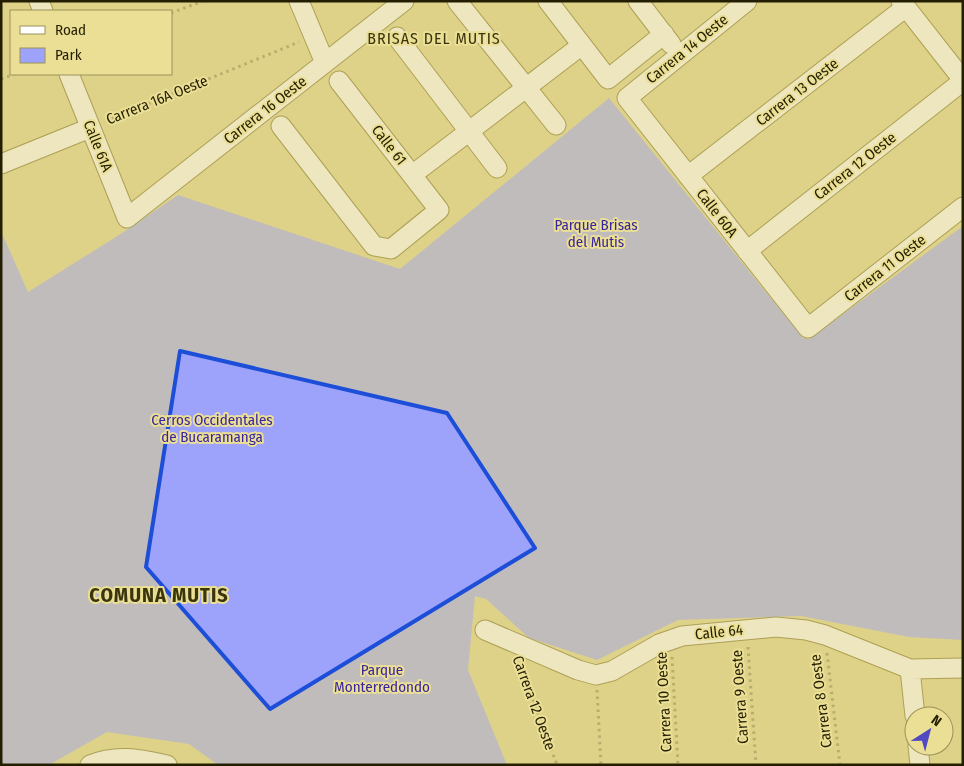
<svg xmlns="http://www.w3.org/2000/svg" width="964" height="766" font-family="'Fira Sans Condensed',sans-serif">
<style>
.green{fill:#9da3fa}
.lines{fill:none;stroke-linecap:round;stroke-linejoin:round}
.minor-casing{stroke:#716517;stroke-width:21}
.path{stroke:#8a814b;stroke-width:3;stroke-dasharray:2.5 4;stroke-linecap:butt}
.minor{stroke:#fff;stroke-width:19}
.marked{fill:none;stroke:#1d4ed8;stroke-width:4;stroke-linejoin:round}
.labels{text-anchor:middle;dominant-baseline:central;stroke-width:4;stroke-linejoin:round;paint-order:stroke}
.street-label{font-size:15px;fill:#231e01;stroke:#ebdf95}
.park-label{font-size:15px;fill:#38259f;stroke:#ebdf95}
.neighbourhood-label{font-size:16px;letter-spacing:1px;fill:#3b350e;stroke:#ebdf95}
.district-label{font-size:20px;font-weight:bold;letter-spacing:1px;fill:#3b350e;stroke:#ebdf95}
</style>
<rect width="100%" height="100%" fill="#ded288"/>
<path class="green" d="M 609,98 L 803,338 L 809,339 L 963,226 L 963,640 L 909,637 L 801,616 L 678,620 L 597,660 L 529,638 L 486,599 L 475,596 L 468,670 L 507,765 L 218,765 L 189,744 L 107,732 L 49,765 L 1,765 L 1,231 L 28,292 L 119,235 L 178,195 L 400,269 Z"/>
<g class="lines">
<g class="minor-casing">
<path id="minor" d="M 39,1 L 43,11
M 299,1 L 325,63
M 457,1 L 556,125
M 548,1 L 608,79 L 664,34
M 638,1 L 671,44
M 747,1 L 627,98 L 808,328 L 963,207
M 901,1 L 963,80
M 397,37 L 497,168
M 69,74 L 127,218 L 404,1
M 281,126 L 374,246 L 391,249 L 439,210 L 339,81
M 1,164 L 90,128
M 412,175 L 582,45
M 688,176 L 906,7
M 747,251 L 963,81
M 485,630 L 578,670 L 596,675 L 612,671 L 659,644 L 682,636 L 776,627 L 806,630 L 825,635 L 910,669 L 963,668
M 910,669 L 915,716
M 918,746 L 920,765
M 90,765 C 117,754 139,759 167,765"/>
</g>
<path class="path" d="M 171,13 L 203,1
M 1,79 L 15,74
M 106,121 L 299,42
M 748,647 L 756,765
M 827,653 L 840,765
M 672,657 L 678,765
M 520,663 L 557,765
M 597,690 L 601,765"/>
<use href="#minor" class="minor"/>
</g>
<path d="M0 0H964V766H0ZM 180,351 L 447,413 L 535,548 L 270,709 L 146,567 Z" fill="#ded288" fill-opacity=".55" fill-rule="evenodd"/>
<path class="marked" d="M 180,351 L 447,413 L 535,548 L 270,709 L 146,567 Z"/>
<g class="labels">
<g class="street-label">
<text transform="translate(687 49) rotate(-39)">Carrera 14 Oeste</text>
<text transform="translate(797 92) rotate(-38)">Carrera 13 Oeste</text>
<text transform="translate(157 100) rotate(-22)">Carrera 16A Oeste</text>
<text transform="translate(265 110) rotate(-38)">Carrera 16 Oeste</text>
<text transform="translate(389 145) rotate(52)">Calle 61</text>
<text transform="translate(98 146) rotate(68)">Calle 61A</text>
<text transform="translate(855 166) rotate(-38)">Carrera 12 Oeste</text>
<text transform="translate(717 213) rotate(52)">Calle 60A</text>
<text transform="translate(885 268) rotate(-38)">Carrera 11 Oeste</text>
<text transform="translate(719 632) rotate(-6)">Calle 64</text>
<text transform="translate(740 697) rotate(-94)">Carrera 9 Oeste</text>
<text transform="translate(821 701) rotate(-97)">Carrera 8 Oeste</text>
<text transform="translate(664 702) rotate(-93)">Carrera 10 Oeste</text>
<text transform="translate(534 703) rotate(70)">Carrera 12 Oeste</text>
</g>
<g class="park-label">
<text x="596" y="225">Parque Brisas<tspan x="596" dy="17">del Mutis</tspan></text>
<text x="212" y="420">Cerros Occidentales<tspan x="212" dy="17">de Bucaramanga</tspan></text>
<text x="382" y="670">Parque<tspan x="382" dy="17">Monterredondo</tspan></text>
</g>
<g class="neighbourhood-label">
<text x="434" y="38">BRISAS DEL MUTIS</text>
</g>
<g class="district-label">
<text x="159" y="595">COMUNA MUTIS</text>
</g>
</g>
<rect width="964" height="766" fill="none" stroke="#231e01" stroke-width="5"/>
<rect x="10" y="10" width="162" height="65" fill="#ebdf95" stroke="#9b925a"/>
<rect x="20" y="26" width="25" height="8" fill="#ffffff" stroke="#9b925a"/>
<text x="55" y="35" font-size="15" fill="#231e01">Road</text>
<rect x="20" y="48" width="25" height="15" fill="#9da3fa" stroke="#9b925a"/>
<text x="55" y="60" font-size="15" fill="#231e01">Park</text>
<g transform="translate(929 731) rotate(36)"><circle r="24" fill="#ebdf95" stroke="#9b925a"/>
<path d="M0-4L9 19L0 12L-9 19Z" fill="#5049c0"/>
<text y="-8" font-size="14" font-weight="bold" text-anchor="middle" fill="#231e01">N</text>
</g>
</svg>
